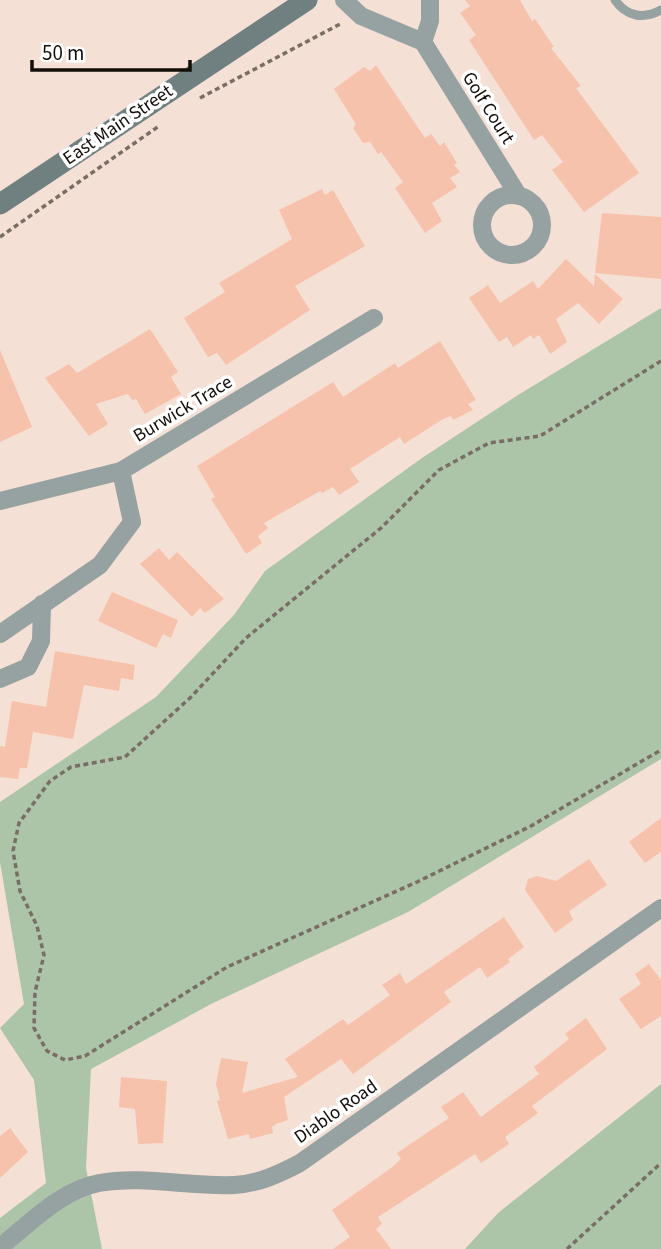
<svg xmlns="http://www.w3.org/2000/svg" width="661" height="1249" font-family="'Source Sans 3',sans-serif">
<style>
.green{fill:#acc4a8}
.building{fill:#f7c2ab}
.lines{fill:none;stroke-linecap:round;stroke-linejoin:round}
.path{stroke:#796d65;stroke-width:3.5;stroke-dasharray:5 3.5;stroke-linecap:butt}
.service{stroke:#96a1a1;stroke-width:9}
.minor{stroke:#96a1a1;stroke-width:18}
.secondary{stroke:#708080;stroke-width:21}
.labels{text-anchor:middle;dominant-baseline:central;stroke-width:7;stroke-linejoin:round;paint-order:stroke}
.street-label{font-size:19px;fill:#130d09;stroke:#fff}
</style>
<rect width="100%" height="100%" fill="#f4e0d5"/>
<path class="green" d="M 661,308 L 661,759 L 408,912 L 213,1003 L 91,1069 L 86,1168 L 102,1249 L 0,1249 L 0,1218 L 46,1183 L 34,1080 L 0,1028 L 24,1004 L 0,862 L 0,802 L 156,697 L 234,615 L 265,571 L 422,458 L 518,395 Z
M 661,1084 L 661,1249 L 465,1249 L 498,1213 Z"/>
<path class="building" d="M 465,0 L 520,0 L 532,21 L 535,19 L 554,47 L 551,48 L 581,86 L 576,88 L 639,173 L 584,212 L 552,170 L 563,162 L 542,135 L 534,140 L 469,40 L 476,35 L 460,13 L 470,6 Z
M 376,65 L 425,138 L 431,134 L 440,146 L 444,142 L 457,163 L 454,165 L 460,172 L 450,178 L 457,187 L 432,203 L 442,221 L 425,233 L 395,188 L 403,182 L 381,152 L 378,154 L 370,142 L 363,143 L 353,128 L 356,124 L 334,89 L 364,67 L 370,71 Z
M 322,189 L 325,195 L 333,190 L 365,246 L 295,286 L 310,310 L 226,365 L 217,353 L 208,357 L 184,318 L 225,292 L 219,283 L 292,239 L 279,210 Z
M 602,213 L 661,217 L 661,279 L 595,273 Z
M 566,259 L 594,286 L 595,274 L 623,299 L 599,324 L 578,303 L 556,319 L 567,342 L 550,354 L 539,335 L 533,339 L 531,335 L 513,347 L 507,337 L 499,342 L 469,298 L 488,285 L 500,303 L 533,281 L 538,289 Z
M 150,329 L 178,372 L 171,377 L 181,394 L 145,414 L 136,399 L 132,400 L 128,394 L 96,404 L 108,424 L 89,436 L 45,378 L 69,364 L 77,373 Z
M 440,341 L 476,400 L 468,404 L 473,410 L 453,420 L 451,416 L 443,419 L 404,444 L 400,437 L 350,469 L 359,482 L 339,495 L 333,487 L 322,493 L 320,491 L 264,523 L 268,528 L 258,536 L 262,543 L 246,554 L 211,499 L 215,497 L 197,466 L 333,382 L 343,397 L 395,363 L 398,368 Z
M 0,350 L 32,427 L 0,442 Z
M 159,548 L 169,560 L 177,552 L 224,599 L 205,613 L 200,608 L 192,617 L 140,564 Z
M 112,592 L 178,620 L 171,638 L 163,634 L 156,648 L 98,621 Z
M 55,651 L 135,665 L 133,680 L 121,678 L 119,691 L 84,685 L 73,739 L 33,732 L 27,768 L 20,768 L 18,779 L 0,777 L 0,746 L 5,747 L 12,701 L 46,707 Z
M 661,818 L 661,852 L 645,863 L 629,842 Z
M 589,859 L 607,885 L 569,911 L 573,920 L 555,933 L 525,890 L 528,879 L 537,876 L 556,881 Z
M 504,917 L 524,947 L 508,959 L 510,962 L 487,978 L 480,967 L 444,992 L 451,1002 L 353,1074 L 341,1059 L 284,1097 L 288,1120 L 276,1124 L 272,1127 L 273,1133 L 250,1139 L 249,1134 L 228,1139 L 217,1101 L 220,1100 L 216,1084 L 221,1058 L 248,1062 L 242,1093 L 298,1077 L 285,1059 L 343,1019 L 348,1025 L 390,995 L 382,985 L 400,973 L 406,984 Z
M 649,964 L 661,980 L 661,1016 L 641,1029 L 619,999 L 641,984 L 635,974 Z
M 586,1018 L 607,1049 L 532,1106 L 538,1113 L 505,1137 L 509,1144 L 481,1163 L 475,1154 L 378,1217 L 382,1224 L 376,1229 L 391,1249 L 333,1249 L 350,1237 L 332,1210 L 391,1168 L 401,1159 L 397,1153 L 449,1118 L 441,1107 L 463,1092 L 481,1117 L 539,1074 L 534,1067 L 569,1039 L 565,1034 Z
M 121,1077 L 167,1081 L 163,1143 L 138,1144 L 135,1109 L 119,1107 Z
M 10,1128 L 28,1152 L 0,1178 L 0,1136 Z"/>
<g class="lines">
<path class="path" d="M 200,98 L 342,23
M 0,237 L 159,126
M 661,361 L 540,436 L 489,443 L 439,470 L 381,528 L 246,638 L 191,697 L 125,757 L 71,767 L 50,781 L 19,823 L 13,851 L 20,891 L 37,926 L 44,955 L 35,992 L 34,1028 L 47,1051 L 65,1060 L 85,1056 L 227,967 L 417,882 L 531,826 L 661,750
M 567,1249 L 661,1163"/>
<path class="service" d="M 615,0 C 626,16 643,20 661,10"/>
<path class="minor" d="M 344,0 L 361,16 L 423,42 L 430,21 L 430,0
M 423,42 L 518,195
M482 225a30 30 0 1 1 60 0a30 30 0 1 1-60 0Z
M 0,501 L 121,471 L 374,318
M 0,634 L 100,565 L 132,522 L 121,471
M 0,679 L 28,667 L 41,641 L 42,604
M 0,1247 C 29,1224 61,1190 99,1183 C 143,1175 189,1187 234,1185 C 258,1184 279,1174 300,1163 L 661,908"/>
<path class="secondary" d="M 0,204 L 307,0"/>
</g>
<g class="labels">
<g class="street-label">
<text transform="translate(488 108) rotate(58)">Golf Court</text>
<text transform="translate(118 125) rotate(-34)">East Main Street</text>
<text transform="translate(183 409) rotate(-31)">Burwick Trace</text>
<text transform="translate(336 1112) rotate(-35)">Diablo Road</text>
</g>
</g>
<path d="M32 60v10h158v-10" fill="none" stroke="#130d09" stroke-width="3.5"/>
<text x="42" y="60" font-size="21" fill="#130d09" stroke="#ffffff" stroke-width="5" paint-order="stroke">50 m</text>
</svg>
